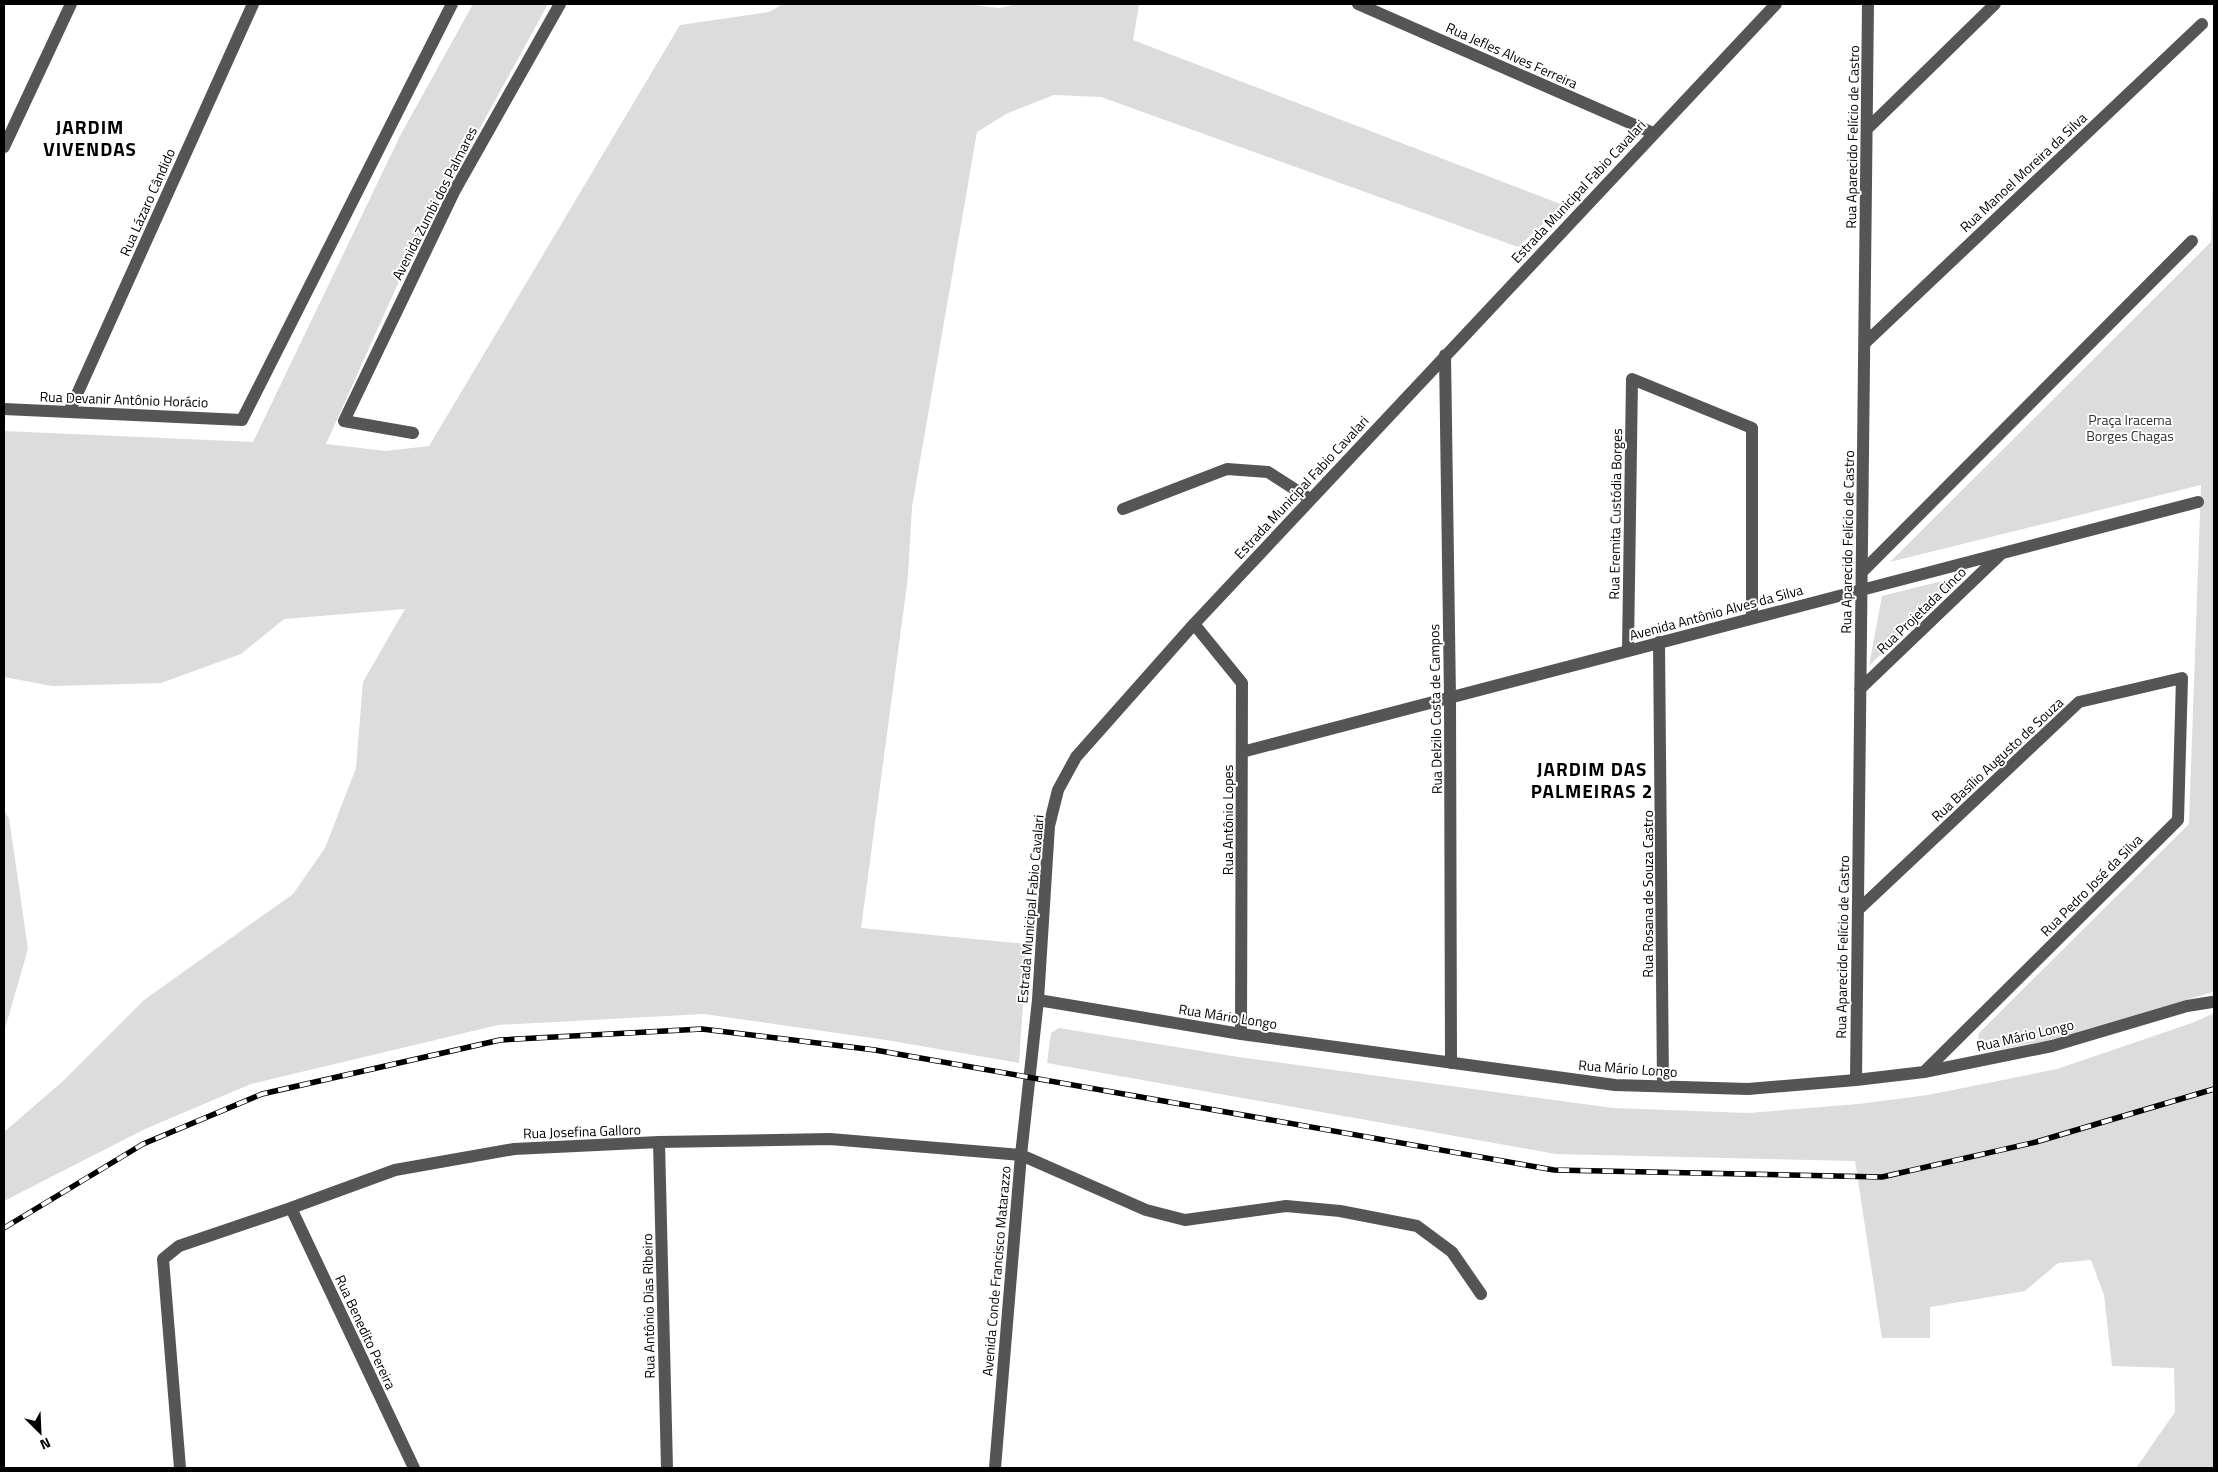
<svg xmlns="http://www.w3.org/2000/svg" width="2218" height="1472" font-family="'Titillium Web',sans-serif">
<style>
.green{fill:#dcdcdc}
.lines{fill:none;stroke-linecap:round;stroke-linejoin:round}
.minor{stroke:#555;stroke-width:12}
.rail-casing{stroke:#000;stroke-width:5.5}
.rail{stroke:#fff;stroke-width:4;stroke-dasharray:11;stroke-linecap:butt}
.labels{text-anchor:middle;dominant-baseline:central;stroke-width:4;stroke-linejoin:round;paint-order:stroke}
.street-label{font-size:14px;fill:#000;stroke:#fff}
.park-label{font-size:14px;fill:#333;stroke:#fff}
.district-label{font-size:19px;font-weight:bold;letter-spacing:1px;fill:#000;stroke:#fff}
</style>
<rect width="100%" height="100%" fill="#fff"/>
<path class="green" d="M 473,4 L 548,4 L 413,250 L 326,444 L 386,451 L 429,446 L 680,25 L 769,12 L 783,4 L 965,4 L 999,8 L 1017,4 L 1137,4 L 1139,5 L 1133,40 L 1563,205 L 1518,247 L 1101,97 L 1054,95 L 1008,113 L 977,132 L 912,507 L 908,577 L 861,928 L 1027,944 L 1019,1063 L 886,1040 L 704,1014 L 498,1025 L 251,1084 L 145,1129 L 4,1201 L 4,1132 L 62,1082 L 144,1000 L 293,894 L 325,848 L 356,768 L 363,682 L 405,609 L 284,619 L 241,654 L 161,683 L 52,686 L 4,677 L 4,431 L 253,442 L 400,136 Z
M 2214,126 L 2214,1006 L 2212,1002 L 2213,992 L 2050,1040 L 1986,1052 L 1982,1050 L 1977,1043 L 1979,1033 L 2189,824 L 2201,485 L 1890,562 L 2211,242 Z
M 1958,577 L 1869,666 L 1882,596 Z
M 4,811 L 9,818 L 28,949 L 4,1032 Z
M 2214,1013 L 2214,1468 L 2136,1468 L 2175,1412 L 2174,1368 L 2112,1366 L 2104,1295 L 2091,1260 L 2058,1263 L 2025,1291 L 1930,1307 L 1930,1338 L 1882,1338 L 1855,1161 L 1556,1154 L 1047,1063 L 1051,1033 L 1059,1028 L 1238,1057 L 1613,1108 L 1748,1113 L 1858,1104 L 1928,1095 L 2057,1069 L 2192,1023 Z"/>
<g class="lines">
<path class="minor" d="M 1358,4 L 1653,133
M 1867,129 L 1995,4
M 4,147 L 71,4
M 1865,343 L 2202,24
M 1445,355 L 1450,697 L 1451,1063
M 4,409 L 242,420 L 452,4
M 69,412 L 253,4
M 413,433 L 344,421 L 455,190 L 560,4
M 1123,509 L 1227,469 L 1268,472 L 1310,499
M 1862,572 L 2192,241
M 1194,624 L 1242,683 L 1241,1034
M 1659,642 L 1663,1086
M 1628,650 L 1632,379 L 1752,428 L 1752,618
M 1860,689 L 2000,555
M 1242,752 L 2198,502
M 1858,910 L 2079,702 L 2182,678 L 2178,820 L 1924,1072
M 1038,1000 L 1241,1034 L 1615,1085 L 1748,1089 L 1856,1080 L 1924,1072 L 2052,1046 L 2187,1006 L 2212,1002
M 1856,1080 L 1868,4
M 659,1142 L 667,1468
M 291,1208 L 414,1468
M 180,1468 L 163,1259 L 179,1246 L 291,1208 L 395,1170 L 514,1149 L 659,1142 L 830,1139 L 1021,1155 L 1146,1210 L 1185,1220 L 1286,1206 L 1340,1211 L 1417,1226 L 1452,1252 L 1481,1294
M 995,1468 L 1021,1155 L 1038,1000 L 1049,826 L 1058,790 L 1076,757 L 1194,624 L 1776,4"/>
<g class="rail-casing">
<path id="rail" d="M 4,1228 L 143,1144 L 262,1094 L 500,1040 L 702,1029 L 875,1050 L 1554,1170 L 1882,1177 L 2036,1142 L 2214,1089"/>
</g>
<use href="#rail" class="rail"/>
</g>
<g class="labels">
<g class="street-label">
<text transform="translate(1512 55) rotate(24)">Rua Jefles Alves Ferreira</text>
<text transform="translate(1852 137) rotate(-89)">Rua Aparecido Felício de Castro</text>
<text transform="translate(2023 172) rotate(-43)">Rua Manoel Moreira da Silva</text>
<text transform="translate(1578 191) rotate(-47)">Estrada Municipal Fabio Cavalari</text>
<text transform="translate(147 202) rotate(-66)">Rua Lázaro Cândido</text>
<text transform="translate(434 203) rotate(-63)">Avenida Zumbi dos Palmares</text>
<text transform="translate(124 399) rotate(2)">Rua Devanir Antônio Horácio</text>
<text transform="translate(1301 487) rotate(-47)">Estrada Municipal Fabio Cavalari</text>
<text transform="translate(1615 514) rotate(-89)">Rua Eremita Custódia Borges</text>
<text transform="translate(1847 542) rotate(-89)">Rua Aparecido Felício de Castro</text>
<text transform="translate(1921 610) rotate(-44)">Rua Projetada Cinco</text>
<text transform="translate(1716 612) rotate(-15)">Avenida Antônio Alves da Silva</text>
<text transform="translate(1435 709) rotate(-91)">Rua Delzilo Costa de Campos</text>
<text transform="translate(1997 759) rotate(-43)">Rua Basílio Augusto de Souza</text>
<text transform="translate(1227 820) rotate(-90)">Rua Antônio Lopes</text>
<text transform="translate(2091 885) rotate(-45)">Rua Pedro José da Silva</text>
<text transform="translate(1647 894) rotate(-90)">Rua Rosana de Souza Castro</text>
<text transform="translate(1030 909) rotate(-85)">Estrada Municipal Fabio Cavalari</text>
<text transform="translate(1842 947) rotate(-89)">Rua Aparecido Felício de Castro</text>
<text transform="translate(1228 1016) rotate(9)">Rua Mário Longo</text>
<text transform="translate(2025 1035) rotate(-13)">Rua Mário Longo</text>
<text transform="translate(1628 1068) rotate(4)">Rua Mário Longo</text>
<text transform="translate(582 1131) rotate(-2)">Rua Josefina Galloro</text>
<text transform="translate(996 1271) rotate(-85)">Avenida Conde Francisco Matarazzo</text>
<text transform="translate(648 1306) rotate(-91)">Rua Antônio Dias Ribeiro</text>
<text transform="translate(366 1332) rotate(65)">Rua Benedito Pereira</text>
</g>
<g class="park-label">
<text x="2130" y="419">Praça Iracema<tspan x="2130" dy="16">Borges Chagas</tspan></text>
</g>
<g class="district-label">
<text x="90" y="126">JARDIM<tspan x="90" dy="22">VIVENDAS</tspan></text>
<text x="1592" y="768">JARDIM DAS<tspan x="1592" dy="22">PALMEIRAS 2</tspan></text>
</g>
</g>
<rect width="2218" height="1472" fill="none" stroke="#000000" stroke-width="10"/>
<g transform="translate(40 1432) rotate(156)" stroke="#ffffff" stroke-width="4" paint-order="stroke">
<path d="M0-4L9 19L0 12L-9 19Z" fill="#000000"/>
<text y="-8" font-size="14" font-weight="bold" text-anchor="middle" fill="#000000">N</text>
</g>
</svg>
